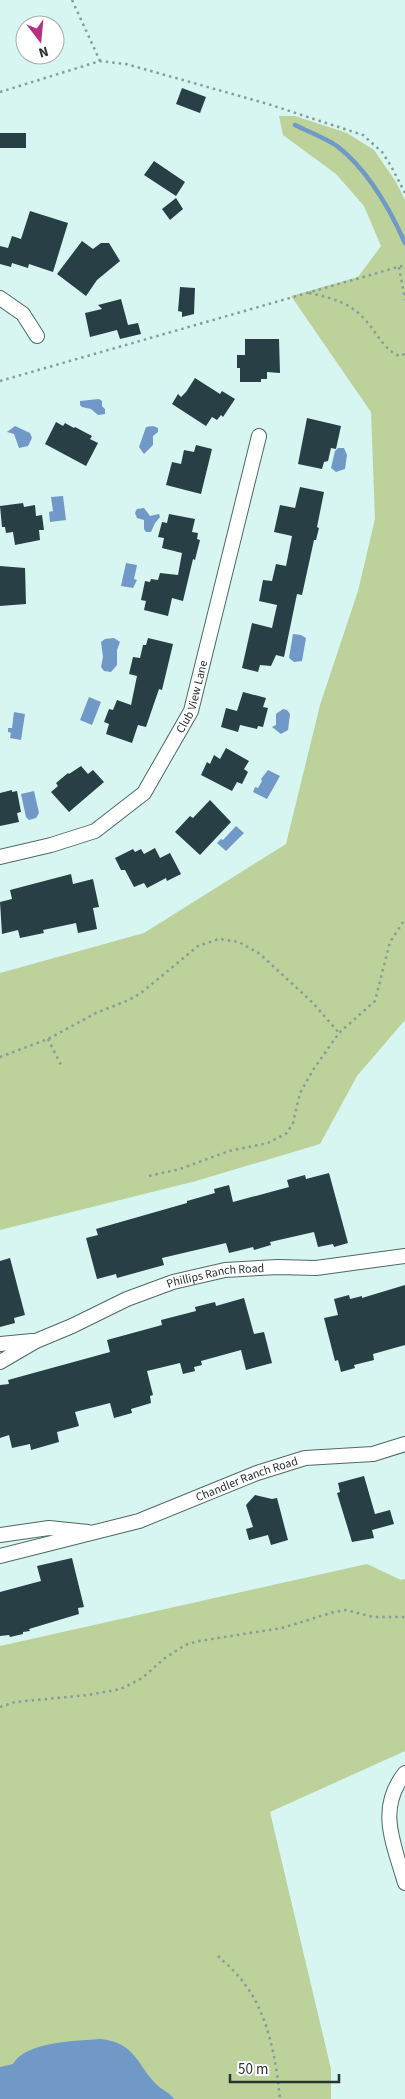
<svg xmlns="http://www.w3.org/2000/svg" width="405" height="2099" font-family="'Source Sans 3',sans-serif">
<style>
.green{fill:#bcd29a}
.water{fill:#7199c7}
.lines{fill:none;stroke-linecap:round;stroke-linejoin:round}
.stream{stroke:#7199c7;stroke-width:4.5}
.building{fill:#283f46}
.minor-casing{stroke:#4f6967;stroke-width:16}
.path{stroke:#879d9a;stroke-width:2.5;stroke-dasharray:2.5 4;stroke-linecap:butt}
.minor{stroke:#fff;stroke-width:14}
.labels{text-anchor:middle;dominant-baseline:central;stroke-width:5;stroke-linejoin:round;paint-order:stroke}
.street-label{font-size:12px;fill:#283332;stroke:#fff}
</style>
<rect width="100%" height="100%" fill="#d7f5f1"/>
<path class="green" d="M 279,116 L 295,116 L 347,133 L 374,150 L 396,182 L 405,200 L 405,1020 L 357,1076 L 320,1144 L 196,1181 L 0,1230 L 0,973 L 144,933 L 286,844 L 320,705 L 358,591 L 375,519 L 371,412 L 291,296 L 358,277 L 381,246 L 364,206 L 336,174 L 283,135 Z
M 367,1564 L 401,1580 L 405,1579 L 405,1751 L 270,1812 L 331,2069 L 331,2099 L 0,2099 L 0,1646 Z"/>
<path class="water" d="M 99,399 L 102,401 L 102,406 L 105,409 L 105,414 L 98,415 L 91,409 L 82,407 L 80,405 L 80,401 Z
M 15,426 L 30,433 L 32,438 L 28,446 L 19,448 L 14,434 L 7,432 Z
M 153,426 L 158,428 L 158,432 L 153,436 L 153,445 L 144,454 L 139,447 L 146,427 Z
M 338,448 L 344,448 L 347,455 L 345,469 L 336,472 L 331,468 L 335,451 Z
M 63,496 L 66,520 L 50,522 L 49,512 L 53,511 L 51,497 Z
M 144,508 L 150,516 L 159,514 L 160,517 L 155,523 L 151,532 L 146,532 L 144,529 L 144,520 L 137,518 L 135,513 L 137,509 Z
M 126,563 L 137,565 L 134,579 L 137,580 L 133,588 L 121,586 Z
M 293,634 L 301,635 L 306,638 L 302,661 L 294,662 L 289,658 Z
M 114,638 L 120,642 L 117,650 L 117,665 L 111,672 L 104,671 L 101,667 L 103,657 L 101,642 L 105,639 Z
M 89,697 L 101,702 L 92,725 L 80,720 Z
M 283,709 L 287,710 L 290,714 L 288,730 L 281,734 L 272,727 L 276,725 L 276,714 Z
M 14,712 L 25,714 L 21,740 L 10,738 L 11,733 L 8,732 L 8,728 L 12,728 Z
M 268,770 L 280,776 L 267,799 L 253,792 L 255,787 L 258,788 L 262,781 L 261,779 Z
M 34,791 L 39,813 L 36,818 L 29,820 L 26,817 L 21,794 Z
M 236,826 L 244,833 L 226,851 L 217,843 L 221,839 L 223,840 Z
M 101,2039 C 135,2043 136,2063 156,2084 C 162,2090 169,2092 174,2099 L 0,2099 L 0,2067 L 13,2064 C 26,2041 77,2041 101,2039 Z"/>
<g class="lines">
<path class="stream" d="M 295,125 C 309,132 325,138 337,146 C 368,170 389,207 405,243"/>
</g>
<path class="building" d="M 182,88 L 206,97 L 200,113 L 176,104 Z
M 0,133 L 26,133 L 26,148 L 0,148 Z
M 154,161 L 185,182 L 176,196 L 144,175 Z
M 176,198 L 183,209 L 170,220 L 162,209 Z
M 30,211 L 68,223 L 53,272 L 29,264 L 28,268 L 12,263 L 11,267 L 0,264 L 0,246 L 8,248 L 12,236 L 21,239 Z
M 82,241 L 93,249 L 101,243 L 109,243 L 120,261 L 97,280 L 86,296 L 57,274 Z
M 180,287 L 195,288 L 194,314 L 182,317 L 182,312 L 178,311 Z
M 121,299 L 128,325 L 138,323 L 141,334 L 120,339 L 117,330 L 90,337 L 85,313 L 102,309 L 98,305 Z
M 245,339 L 279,339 L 280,373 L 267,372 L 267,379 L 261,379 L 261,382 L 240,382 L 240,368 L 237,368 L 237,355 L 245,355 Z
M 195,378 L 220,394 L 222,391 L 235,399 L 223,417 L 221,415 L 217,420 L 212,417 L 206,426 L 172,404 L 178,394 L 181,397 L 186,392 Z
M 307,418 L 341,426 L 336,449 L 331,448 L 328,461 L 324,462 L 322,469 L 298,464 Z
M 56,422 L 63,426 L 65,423 L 74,428 L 75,427 L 92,436 L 90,439 L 98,443 L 86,466 L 45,444 Z
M 196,445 L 212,449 L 201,494 L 166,485 L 172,462 L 181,464 L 184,450 L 194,452 Z
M 300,487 L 324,492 L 317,527 L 319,528 L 316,540 L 314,540 L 302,595 L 297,594 L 284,657 L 276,655 L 271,666 L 260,665 L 258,672 L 242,668 L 252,623 L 272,628 L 277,605 L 259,601 L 263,580 L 272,581 L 276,564 L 286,566 L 292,536 L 274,532 L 280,505 L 295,508 Z
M 23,503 L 24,507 L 35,505 L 36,516 L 42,515 L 44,530 L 39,530 L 40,540 L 15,545 L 13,532 L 6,533 L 5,527 L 2,527 L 0,506 Z
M 169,514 L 195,519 L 192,532 L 198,533 L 197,539 L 200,540 L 195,560 L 193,559 L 183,601 L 172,598 L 168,616 L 144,610 L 146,601 L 141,600 L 145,581 L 150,582 L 151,579 L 158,580 L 160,573 L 178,575 L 182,553 L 162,548 L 164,538 L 158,537 L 162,522 L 167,523 Z
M 0,566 L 25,568 L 26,604 L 0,606 Z
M 148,638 L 173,644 L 162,690 L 159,689 L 146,727 L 138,725 L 132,743 L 106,734 L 109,724 L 104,722 L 109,709 L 113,710 L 117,700 L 131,705 L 137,676 L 129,674 L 133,657 L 140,658 L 143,645 L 146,645 Z
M 243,692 L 266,698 L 263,707 L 268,708 L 263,727 L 258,726 L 257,729 L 240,725 L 238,732 L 221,727 L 226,708 L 237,711 Z
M 226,748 L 249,761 L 244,769 L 248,772 L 242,784 L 237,782 L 232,791 L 201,775 L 207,762 L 210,764 L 214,755 L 220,759 Z
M 81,766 L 88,774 L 93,770 L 104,782 L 69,812 L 51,792 L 58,786 L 56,783 L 68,773 L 69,774 Z
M 12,790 L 12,792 L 17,791 L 21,812 L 17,813 L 19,822 L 0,826 L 0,793 Z
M 210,800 L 231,822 L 200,855 L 175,832 L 190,816 L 193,818 Z
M 155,848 L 160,858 L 170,853 L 181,874 L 167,881 L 166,878 L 147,888 L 144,883 L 134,887 L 125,870 L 121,870 L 115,858 L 133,849 L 135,852 L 141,849 L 144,854 Z
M 71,874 L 73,884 L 93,879 L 99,907 L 93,908 L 97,929 L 78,933 L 76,923 L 43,930 L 44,933 L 20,938 L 18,930 L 2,934 L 0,902 L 12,899 L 10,890 Z
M 329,1173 L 348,1243 L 334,1247 L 333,1244 L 318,1247 L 314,1232 L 270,1242 L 271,1245 L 254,1250 L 253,1247 L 229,1253 L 226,1243 L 162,1258 L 164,1265 L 117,1278 L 116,1274 L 97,1279 L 86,1238 L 98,1235 L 96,1229 L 187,1203 L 187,1201 L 215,1193 L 214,1189 L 229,1185 L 233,1202 L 289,1187 L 287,1180 L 305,1175 L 306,1179 Z
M 10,1258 L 25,1315 L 14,1318 L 15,1323 L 0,1327 L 0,1261 Z
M 405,1285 L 405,1345 L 373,1354 L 374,1360 L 354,1365 L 355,1368 L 341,1372 L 338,1360 L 335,1361 L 324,1318 L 338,1315 L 334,1299 L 349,1295 L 350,1299 L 362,1296 L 362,1298 Z
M 244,1298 L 254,1334 L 264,1332 L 272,1363 L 246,1370 L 241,1350 L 201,1361 L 202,1365 L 194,1367 L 195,1371 L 183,1374 L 180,1363 L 147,1371 L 153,1395 L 150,1396 L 151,1403 L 131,1409 L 132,1413 L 114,1418 L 110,1403 L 75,1412 L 79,1426 L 57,1432 L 59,1442 L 31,1450 L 30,1444 L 12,1448 L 9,1435 L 0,1438 L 0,1385 L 9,1384 L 8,1380 L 110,1352 L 107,1340 L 162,1325 L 161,1320 L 196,1311 L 195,1307 L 215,1302 L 216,1306 Z
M 364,1476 L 375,1514 L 390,1510 L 394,1524 L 372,1530 L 374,1538 L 352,1542 L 337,1493 L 340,1492 L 338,1483 Z
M 255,1495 L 272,1499 L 277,1498 L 288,1540 L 271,1545 L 268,1535 L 249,1540 L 246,1529 L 253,1527 L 246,1505 Z
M 72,1558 L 84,1607 L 78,1608 L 79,1614 L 29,1629 L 30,1631 L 23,1632 L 23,1634 L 10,1637 L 9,1635 L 0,1636 L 0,1592 L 41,1581 L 37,1566 Z"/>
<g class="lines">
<g class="minor-casing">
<g id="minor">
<path d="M 0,298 L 23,314 L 37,336"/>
<path id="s1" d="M 0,857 L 51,845 L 95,831 L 144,793 L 191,711 L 259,436"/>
<path d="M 0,1344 L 32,1341"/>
<path id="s2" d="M 0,1362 L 36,1341 L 72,1326 L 127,1299 L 173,1282 L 225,1270 L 278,1267 L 316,1268 L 405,1256"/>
<path d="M 0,1535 L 49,1528 L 88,1532"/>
<path id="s3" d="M 0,1556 L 139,1521 L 257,1473 L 305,1458 L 373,1454 L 405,1444"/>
<path d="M 405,1773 C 376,1809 394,1844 405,1883"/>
</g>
</g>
<path class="path" d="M 72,0 L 100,61
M 0,92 L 100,61 L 126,64 L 268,104 L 363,135 L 382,152 L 391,166 L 405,193
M 399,267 L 405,300
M 309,293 C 332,298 352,303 367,322 C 378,335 384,349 399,356 L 405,354
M 0,381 L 405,265
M 48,1039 L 61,1065
M 0,1057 L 48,1039 L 96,1013 L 129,1000 L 141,993 L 198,946 L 219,939 L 239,942 L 260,954 L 313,1003 L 339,1033
M 149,1176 L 180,1169 L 229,1151 L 268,1143 L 287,1133 L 293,1123 L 300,1093 L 313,1070 L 339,1033 L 375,1001 L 390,942 L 405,919
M 0,1707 L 15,1702 L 88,1695 L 121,1689 L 142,1678 L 165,1658 L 185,1645 L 199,1641 L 282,1628 L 334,1612 L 346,1610 L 373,1617 L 405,1617
M 218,1956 C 225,1963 234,1970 240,1978 C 268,2011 276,2058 280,2099"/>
<use href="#minor" class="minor"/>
</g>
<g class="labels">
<g class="street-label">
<text stroke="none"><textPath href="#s1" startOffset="269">Club View Lane</textPath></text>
<text stroke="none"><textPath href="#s2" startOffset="234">Phillips Ranch Road</textPath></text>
<text stroke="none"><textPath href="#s3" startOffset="259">Chandler Ranch Road</textPath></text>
</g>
</g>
<g transform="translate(40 40) rotate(164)"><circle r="24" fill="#ffffff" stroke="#a9adad"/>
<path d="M0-4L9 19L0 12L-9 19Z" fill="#b33380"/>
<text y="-8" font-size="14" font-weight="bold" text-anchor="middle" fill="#283332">N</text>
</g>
<path d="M230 2074v8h109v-8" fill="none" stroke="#283332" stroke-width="2.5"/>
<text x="238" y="2074" font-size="15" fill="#283332" stroke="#ffffff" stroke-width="4" paint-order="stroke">50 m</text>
</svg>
